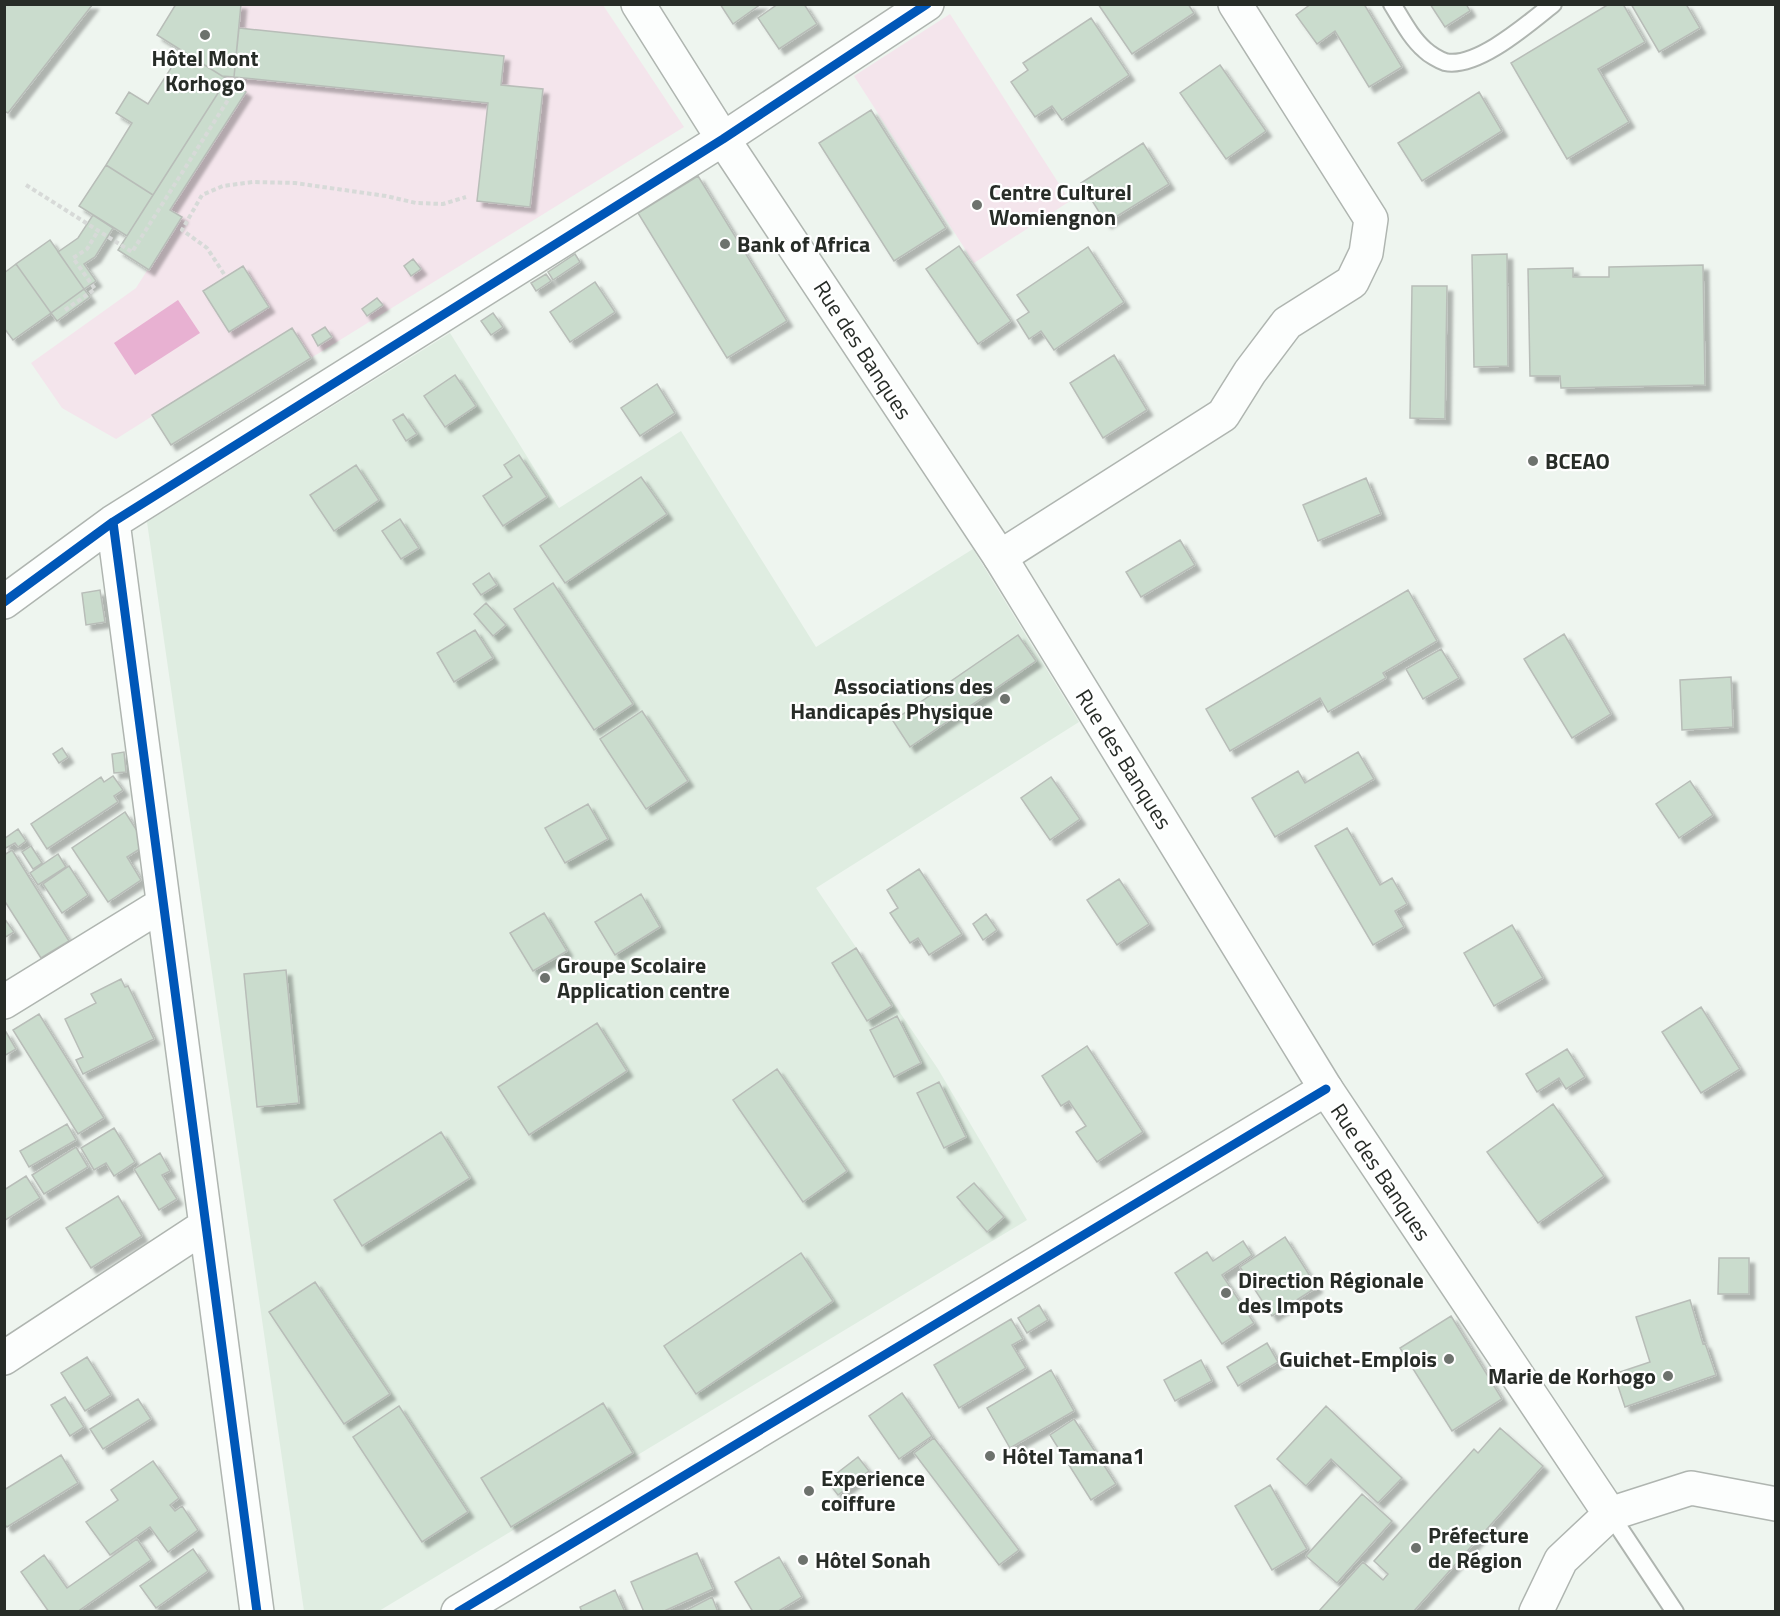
<svg xmlns="http://www.w3.org/2000/svg" width="1780" height="1616" font-family="'Titillium Web',sans-serif">
<style>
.built{fill:#dfede1}
.green{fill:#f4e5ec}
.water{fill:#e8b1d2}
.building{fill:#cadccd;stroke:#b8bdb8;stroke-width:1.5;filter:url(#shadow)}
.lines{fill:none;stroke-linecap:round;stroke-linejoin:round}
.service-casing{stroke:#afb5b0;stroke-width:20}
.minor-casing{stroke:#afb5b0;stroke-width:36}
.primary-casing{stroke:#afb5b0;stroke-width:36}
.path{stroke:#d7dad8;stroke-width:4;stroke-dasharray:4.5 3;stroke-linecap:butt}
.service{stroke:#fcfefd;stroke-width:16}
.minor{stroke:#fcfefd;stroke-width:33}
.primary{stroke:#fcfefd;stroke-width:33}
.cycleway-casing{stroke:#fff;stroke-width:13}
.cycleway{stroke:#0057b8;stroke-width:9}
.poi-dot{fill:#6d726d;stroke:#fff;stroke-width:2}
.labels{text-anchor:middle;dominant-baseline:central;stroke-width:4.5;stroke-linejoin:round;paint-order:stroke}
.poi-label{font-size:22px;font-weight:bold;fill:#272c27;stroke:#fff;text-anchor:start}
.street-label{font-size:22px;fill:#272c27;stroke:#fff}
</style>
<defs>
<filter id="shadow"><feDropShadow dx="5.5" dy="5.5" stdDeviation="1.5" flood-color="#0004"/></filter>
</defs>
<rect width="100%" height="100%" fill="#eef5ef"/>
<path class="built" d="M 450,333 L 559,508 L 681,431 L 816,647 L 973,549 L 1079,722 L 816,888 L 938,1069 L 1027,1220 L 379,1611 L 304,1611 L 147,522 Z"/>
<path class="green" d="M 241,5 L 603,5 L 684,127 L 311,358 L 292,328 L 116,439 L 62,408 L 31,363 L 136,288 L 181,217 L 170,210 L 246,92 L 222,76 L 488,103 L 477,201 L 530,207 L 543,90 L 501,85 L 504,56 L 239,28 Z
M 950,14 L 1070,201 L 974,263 L 854,76 Z"/>
<path class="water" d="M 178,300 L 200,333 L 135,375 L 114,343 Z"/>
<path class="building" d="M 4,4 L 93,4 L 8,113 L 4,111 Z
M 176,4 L 241,4 L 234,77 L 222,76 L 157,35 Z
M 720,4 L 761,4 L 733,24 Z
M 778,4 L 804,4 L 817,24 L 779,49 L 758,18 Z
M 1098,4 L 1188,4 L 1194,13 L 1132,54 Z
M 1311,4 L 1364,4 L 1402,67 L 1369,87 L 1335,31 L 1317,44 L 1296,15 Z
M 1430,4 L 1466,4 L 1470,11 L 1445,27 Z
M 1609,4 L 1623,4 L 1645,42 L 1598,69 L 1629,122 L 1567,159 L 1511,63 Z
M 1631,4 L 1686,4 L 1700,28 L 1659,52 Z
M 1091,18 L 1129,75 L 1062,120 L 1052,106 L 1035,117 L 1011,82 L 1028,70 L 1023,63 Z
M 239,28 L 504,56 L 501,85 L 543,89 L 530,207 L 477,201 L 488,103 L 234,77 Z
M 182,51 L 227,79 L 153,195 L 106,165 L 132,123 L 116,113 L 129,92 L 148,104 Z
M 1220,65 L 1266,131 L 1226,159 L 1180,93 Z
M 227,79 L 246,92 L 170,210 L 182,217 L 149,270 L 118,250 Z
M 1479,92 L 1502,131 L 1422,181 L 1398,143 Z
M 871,110 L 946,228 L 894,261 L 819,143 Z
M 1143,143 L 1169,184 L 1106,223 L 1081,183 Z
M 106,165 L 153,195 L 127,236 L 79,206 Z
M 698,176 L 787,321 L 727,358 L 638,213 Z
M 93,215 L 113,228 L 95,257 L 84,264 L 96,281 L 84,289 L 58,252 L 78,238 Z
M 50,240 L 84,289 L 51,313 L 16,264 Z
M 959,246 L 1011,321 L 978,344 L 926,269 Z
M 1088,247 L 1124,302 L 1054,350 L 1041,331 L 1029,339 L 1017,320 L 1029,312 L 1017,295 Z
M 575,254 L 580,262 L 553,280 L 548,272 Z
M 1507,254 L 1508,366 L 1474,367 L 1472,255 Z
M 413,259 L 421,269 L 411,276 L 404,266 Z
M 16,264 L 51,313 L 13,340 L 4,328 L 4,273 Z
M 1703,265 L 1705,385 L 1561,388 L 1560,376 L 1530,376 L 1528,269 L 1573,268 L 1573,277 L 1609,277 L 1609,267 Z
M 243,266 L 269,307 L 229,332 L 203,291 Z
M 546,274 L 551,281 L 536,291 L 531,283 Z
M 595,282 L 615,312 L 570,342 L 550,312 Z
M 1412,286 L 1447,286 L 1445,419 L 1410,418 Z
M 84,289 L 90,297 L 57,321 L 51,313 Z
M 377,298 L 383,305 L 367,316 L 362,309 Z
M 493,313 L 503,327 L 491,335 L 481,321 Z
M 325,327 L 332,337 L 318,346 L 312,335 Z
M 292,328 L 311,358 L 171,445 L 152,415 Z
M 1114,355 L 1147,410 L 1103,438 L 1070,383 Z
M 455,375 L 476,406 L 445,427 L 424,396 Z
M 657,384 L 675,413 L 640,436 L 621,408 Z
M 403,414 L 417,434 L 406,441 L 393,420 Z
M 519,455 L 547,497 L 503,526 L 483,496 L 512,477 L 504,465 Z
M 356,465 L 379,500 L 334,531 L 310,495 Z
M 641,477 L 667,514 L 565,583 L 540,546 Z
M 1366,478 L 1381,514 L 1318,541 L 1303,505 Z
M 400,519 L 419,548 L 401,559 L 382,531 Z
M 1180,540 L 1195,565 L 1141,597 L 1126,572 Z
M 489,573 L 497,585 L 481,595 L 473,584 Z
M 553,583 L 633,704 L 594,730 L 514,609 Z
M 100,590 L 105,622 L 86,625 L 82,593 Z
M 1408,590 L 1437,641 L 1383,673 L 1386,678 L 1328,712 L 1320,698 L 1230,751 L 1206,709 Z
M 486,603 L 506,625 L 493,636 L 474,614 Z
M 475,630 L 493,658 L 454,682 L 437,653 Z
M 1564,634 L 1611,714 L 1572,738 L 1524,659 Z
M 1018,635 L 1036,661 L 910,747 L 893,721 Z
M 1441,649 L 1459,678 L 1423,699 L 1406,669 Z
M 1731,677 L 1733,727 L 1682,730 L 1680,680 Z
M 642,711 L 688,781 L 646,809 L 600,739 Z
M 62,748 L 68,757 L 59,763 L 53,754 Z
M 124,752 L 126,772 L 114,773 L 112,754 Z
M 1358,752 L 1374,779 L 1275,837 L 1252,798 L 1298,771 L 1305,783 Z
M 113,776 L 123,790 L 114,796 L 118,802 L 47,849 L 31,824 L 101,777 L 104,782 Z
M 1051,777 L 1080,819 L 1050,840 L 1021,798 Z
M 1690,781 L 1713,815 L 1679,838 L 1656,804 Z
M 588,804 L 608,839 L 565,863 L 545,828 Z
M 125,812 L 146,845 L 127,857 L 141,880 L 108,902 L 72,848 Z
M 1347,828 L 1380,885 L 1392,878 L 1407,904 L 1395,911 L 1404,927 L 1373,945 L 1315,846 Z
M 18,829 L 26,841 L 18,847 L 15,843 L 4,849 L 4,839 Z
M 31,846 L 42,863 L 33,869 L 22,852 Z
M 12,850 L 69,941 L 41,958 L 4,900 L 4,855 Z
M 58,854 L 66,867 L 38,885 L 30,873 Z
M 69,866 L 88,895 L 62,913 L 43,884 Z
M 919,869 L 962,934 L 929,955 L 918,938 L 910,943 L 890,913 L 898,908 L 887,890 Z
M 1119,879 L 1149,924 L 1117,945 L 1087,900 Z
M 641,894 L 660,927 L 615,955 L 595,922 Z
M 544,913 L 567,951 L 533,971 L 510,933 Z
M 986,914 L 997,930 L 983,940 L 973,924 Z
M 4,918 L 14,932 L 4,938 Z
M 1512,925 L 1543,978 L 1494,1006 L 1464,953 Z
M 856,948 L 892,1006 L 867,1021 L 832,963 Z
M 286,970 L 299,1103 L 257,1107 L 244,974 Z
M 121,979 L 125,987 L 128,986 L 154,1039 L 83,1074 L 76,1060 L 83,1057 L 65,1019 L 96,1003 L 91,994 Z
M 1701,1007 L 1740,1069 L 1701,1093 L 1662,1032 Z
M 39,1014 L 104,1118 L 78,1134 L 13,1030 Z
M 897,1016 L 921,1063 L 894,1077 L 870,1030 Z
M 597,1023 L 627,1071 L 529,1135 L 498,1087 Z
M 6,1032 L 16,1049 L 4,1056 L 4,1033 Z
M 1087,1046 L 1143,1132 L 1097,1162 L 1076,1132 L 1086,1126 L 1069,1101 L 1061,1106 L 1042,1076 Z
M 1567,1049 L 1585,1077 L 1566,1089 L 1559,1078 L 1537,1092 L 1526,1074 Z
M 777,1069 L 847,1171 L 803,1202 L 733,1100 Z
M 939,1082 L 966,1137 L 944,1148 L 917,1093 Z
M 1553,1104 L 1604,1176 L 1538,1223 L 1487,1152 Z
M 67,1124 L 76,1140 L 29,1167 L 20,1151 Z
M 114,1128 L 135,1162 L 114,1176 L 106,1163 L 94,1170 L 81,1148 Z
M 441,1132 L 470,1178 L 362,1246 L 334,1200 Z
M 76,1147 L 88,1167 L 44,1194 L 32,1175 Z
M 160,1153 L 170,1171 L 162,1175 L 177,1199 L 159,1210 L 134,1169 Z
M 26,1176 L 40,1198 L 4,1221 L 4,1190 Z
M 974,1183 L 1004,1217 L 987,1232 L 957,1197 Z
M 118,1196 L 142,1236 L 91,1268 L 66,1228 Z
M 1285,1237 L 1317,1287 L 1272,1316 L 1240,1267 Z
M 1243,1241 L 1252,1255 L 1222,1275 L 1254,1323 L 1222,1344 L 1175,1273 L 1207,1252 L 1213,1261 Z
M 801,1253 L 833,1301 L 696,1394 L 664,1346 Z
M 1719,1258 L 1749,1258 L 1749,1294 L 1718,1294 Z
M 315,1282 L 390,1394 L 344,1424 L 269,1312 Z
M 1690,1300 L 1703,1344 L 1705,1343 L 1716,1375 L 1625,1407 L 1614,1374 L 1650,1362 L 1636,1317 Z
M 1039,1305 L 1048,1320 L 1027,1333 L 1018,1318 Z
M 1451,1316 L 1502,1399 L 1452,1431 L 1400,1348 Z
M 1011,1319 L 1023,1339 L 1012,1345 L 1026,1368 L 959,1408 L 934,1365 Z
M 1267,1343 L 1278,1362 L 1238,1386 L 1227,1367 Z
M 87,1357 L 111,1395 L 85,1411 L 61,1373 Z
M 1201,1360 L 1212,1381 L 1175,1401 L 1164,1380 Z
M 1051,1370 L 1074,1411 L 1010,1448 L 987,1408 Z
M 902,1393 L 932,1436 L 899,1459 L 869,1416 Z
M 65,1397 L 84,1427 L 70,1436 L 51,1405 Z
M 138,1399 L 151,1419 L 103,1449 L 90,1429 Z
M 603,1403 L 633,1453 L 511,1527 L 481,1478 Z
M 399,1406 L 468,1512 L 422,1542 L 353,1437 Z
M 1326,1406 L 1402,1478 L 1378,1503 L 1331,1459 L 1306,1486 L 1277,1459 Z
M 1074,1419 L 1116,1484 L 1091,1500 L 1050,1435 Z
M 1500,1428 L 1543,1466 L 1413,1612 L 1319,1611 L 1363,1562 L 1383,1580 L 1388,1574 L 1374,1561 L 1474,1449 L 1478,1453 Z
M 934,1438 L 1019,1550 L 999,1565 L 914,1453 Z
M 61,1455 L 78,1483 L 7,1527 L 4,1524 L 4,1490 Z
M 858,1457 L 869,1471 L 838,1495 L 827,1481 Z
M 153,1461 L 179,1498 L 170,1505 L 175,1511 L 182,1506 L 198,1530 L 168,1552 L 150,1527 L 110,1555 L 86,1522 L 118,1500 L 111,1490 Z
M 1270,1485 L 1307,1549 L 1272,1570 L 1235,1506 Z
M 1362,1494 L 1392,1521 L 1337,1583 L 1306,1556 Z
M 137,1539 L 151,1560 L 77,1612 L 49,1612 L 21,1572 L 44,1555 L 67,1588 Z
M 193,1549 L 208,1571 L 156,1608 L 140,1586 Z
M 697,1553 L 713,1589 L 662,1612 L 644,1612 L 631,1582 Z
M 779,1557 L 802,1597 L 777,1612 L 753,1612 L 735,1582 Z
M 615,1590 L 625,1612 L 582,1612 L 580,1607 Z
M 712,1597 L 718,1612 L 683,1612 Z"/>
<g class="lines">
<g class="service-casing">
<path id="service" d="M 1392,4 C 1402,20 1411,38 1425,50 C 1429,54 1439,60 1445,62 C 1477,69 1529,23 1553,4
M 1610,1514 L 1675,1612"/>
</g>
<g class="minor-casing">
<path id="minor" d="M 113,522 L 257,1612
M 1000,557 L 1223,415 L 1250,372 L 1287,323 L 1352,282 L 1366,253 L 1371,219 L 1235,4
M 4,602 L 113,522 L 723,139 L 927,4
M 4,1002 L 163,904
M 4,1358 L 205,1226
M 458,1612 L 1326,1089"/>
</g>
<g class="primary-casing">
<path id="primary" d="M 638,4 L 723,139 L 1000,557 L 1326,1089 L 1610,1514
M 1536,1612 L 1561,1560 L 1610,1514 L 1691,1488 L 1776,1504"/>
</g>
<path class="path" d="M 26,185 L 132,252 L 233,92 L 229,77
M 224,274 L 207,248 L 182,230 L 202,195 L 223,186 L 253,182 L 295,183 L 386,196 L 416,203 L 443,204 L 466,197
M 65,310 L 95,289 L 73,258 L 87,249 L 98,231"/>
<use href="#service" class="service"/>
<use href="#minor" class="minor"/>
<use href="#primary" class="primary"/>
<g class="cycleway-casing">
<path id="cycleway" d="M 113,522 L 257,1612
M 4,602 L 113,522 L 723,139 L 927,4
M 458,1612 L 1326,1089"/>
</g>
<use href="#cycleway" class="cycleway"/>
</g>
<g class="poi-dot">
<circle cx="205" cy="35" r="6"/>
<circle cx="977" cy="205" r="6"/>
<circle cx="725" cy="244" r="6"/>
<circle cx="1533" cy="461" r="6"/>
<circle cx="1005" cy="699" r="6"/>
<circle cx="545" cy="978" r="6"/>
<circle cx="1226" cy="1293" r="6"/>
<circle cx="1449" cy="1359" r="6"/>
<circle cx="1668" cy="1376" r="6"/>
<circle cx="990" cy="1456" r="6"/>
<circle cx="809" cy="1491" r="6"/>
<circle cx="1416" cy="1548" r="6"/>
<circle cx="803" cy="1560" r="6"/>
</g>
<g class="labels">
<g class="poi-label">
<text x="205" y="58" text-anchor="middle">Hôtel Mont<tspan x="205" dy="25">Korhogo</tspan></text>
<text x="989" y="192">Centre Culturel<tspan x="989" dy="25">Womiengnon</tspan></text>
<text x="737" y="244">Bank of Africa</text>
<text x="1545" y="461">BCEAO</text>
<text x="993" y="686" text-anchor="end">Associations des<tspan x="993" dy="25">Handicapés Physique</tspan></text>
<text x="557" y="965">Groupe Scolaire<tspan x="557" dy="25">Application centre</tspan></text>
<text x="1238" y="1280">Direction Régionale<tspan x="1238" dy="25">des Impots</tspan></text>
<text x="1437" y="1359" text-anchor="end">Guichet-Emplois</text>
<text x="1656" y="1376" text-anchor="end">Marie de Korhogo</text>
<text x="1002" y="1456">Hôtel Tamana1</text>
<text x="821" y="1478">Experience<tspan x="821" dy="25">coiffure</tspan></text>
<text x="1428" y="1535">Préfecture<tspan x="1428" dy="25">de Région</tspan></text>
<text x="815" y="1560">Hôtel Sonah</text>
</g>
<g class="street-label">
<text transform="translate(863 350) rotate(57)">Rue des Banques</text>
<text transform="translate(1124 759) rotate(58)">Rue des Banques</text>
<text transform="translate(1381 1172) rotate(56)">Rue des Banques</text>
</g>
</g>
<rect width="1780" height="1616" fill="none" stroke="#272c27" stroke-width="12"/>
</svg>
